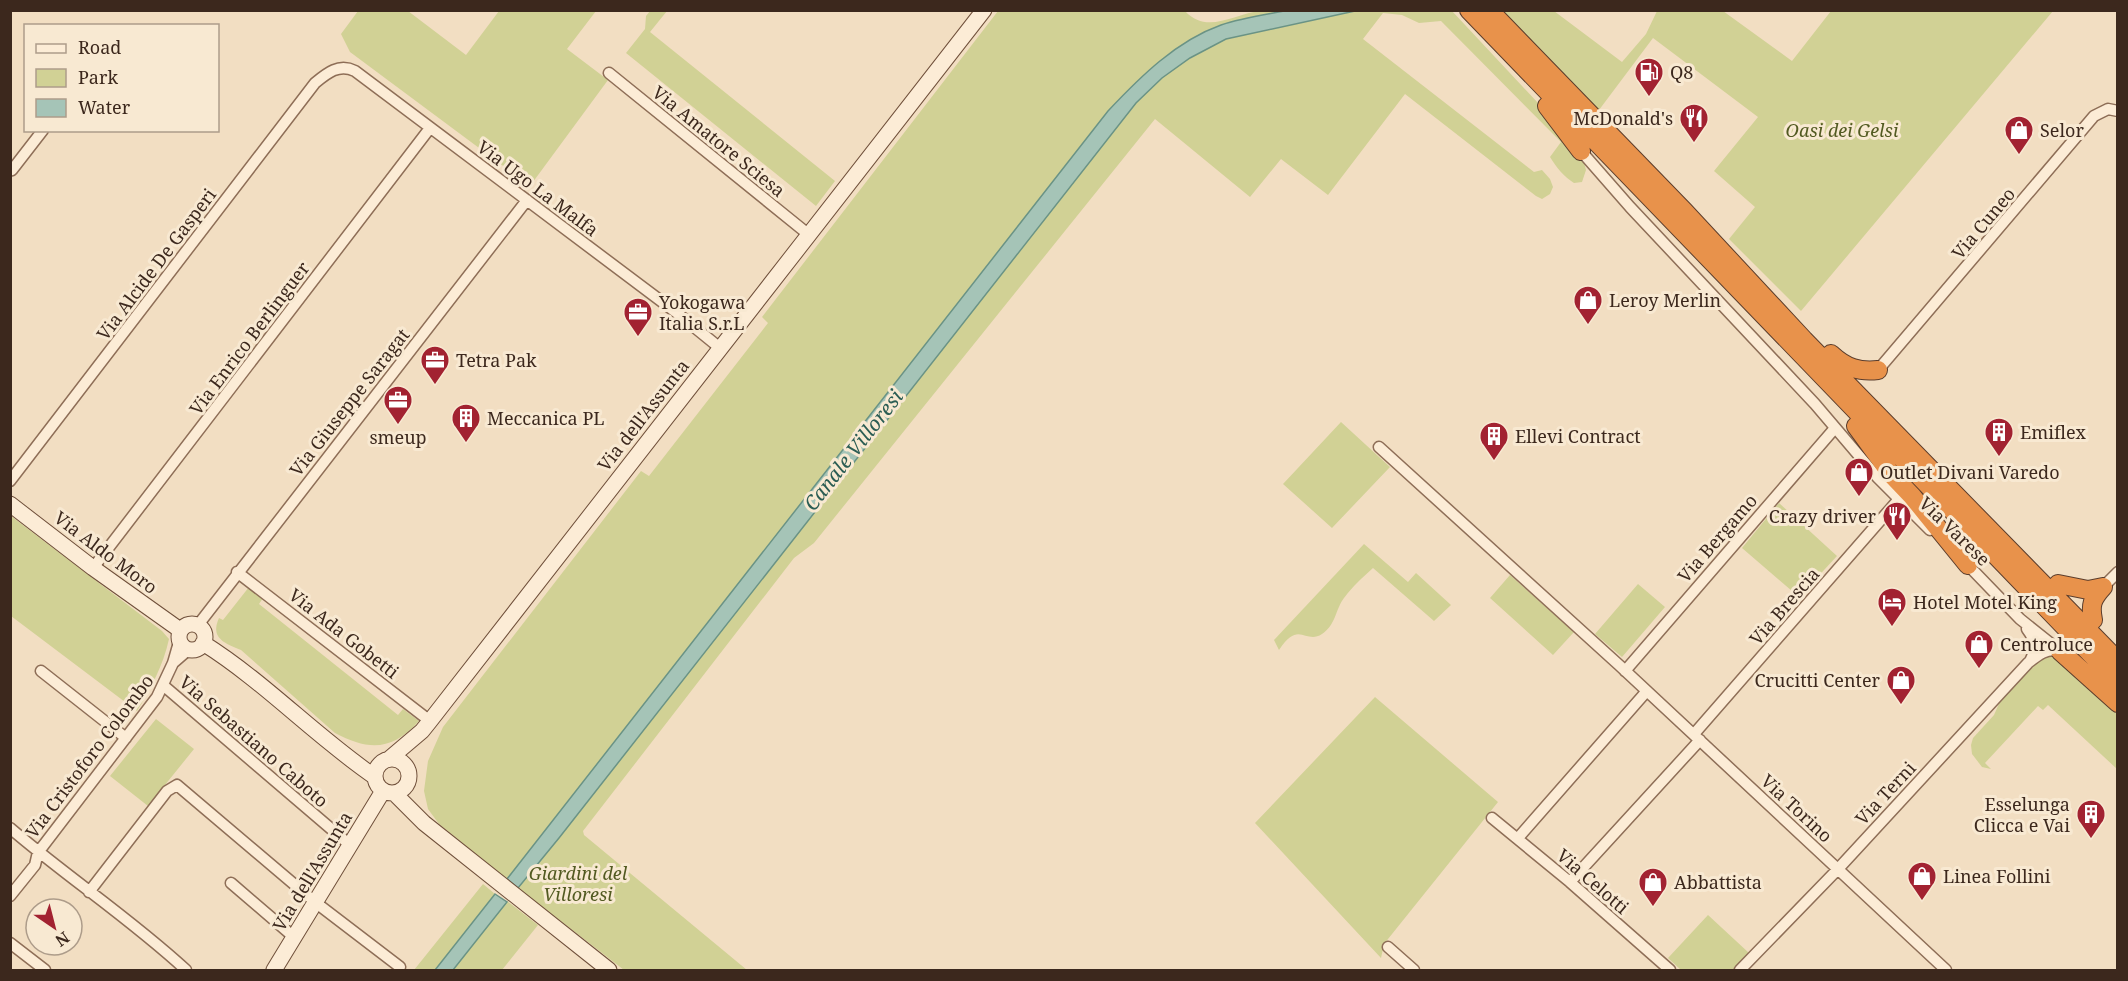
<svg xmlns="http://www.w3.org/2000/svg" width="2128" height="981" font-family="'Noto Serif',serif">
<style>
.green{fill:#d1d195}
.water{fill:#a5c4b7;stroke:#6a9385;stroke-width:1.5}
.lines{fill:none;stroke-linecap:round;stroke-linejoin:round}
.street-casing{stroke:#8e6e57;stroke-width:13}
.secondary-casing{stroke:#6f4f3a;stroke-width:17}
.highway-casing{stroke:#5b3d2c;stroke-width:20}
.street{stroke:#fcecd6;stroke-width:10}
.secondary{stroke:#fcecd6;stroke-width:15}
.highway{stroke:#e8924b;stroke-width:18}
.labels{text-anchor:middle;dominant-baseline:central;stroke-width:6;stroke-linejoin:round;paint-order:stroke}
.poi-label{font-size:18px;fill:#3c281d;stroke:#f8e9d2;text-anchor:start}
.park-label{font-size:18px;font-style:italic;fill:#525a21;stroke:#f8e9d2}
.street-label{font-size:18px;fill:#3c281d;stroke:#f8e9d2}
.water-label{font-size:20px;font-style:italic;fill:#2b5d54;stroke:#f8e9d2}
</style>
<rect width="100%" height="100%" fill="#f2dec2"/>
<path class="green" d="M 358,11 L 408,11 L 466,55 L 499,11 L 596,11 L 567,49 L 608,80 L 530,186 L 350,52 L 341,34 Z
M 650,11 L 667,11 L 650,32 L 835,181 L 816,206 L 626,53 L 645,29 L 646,16 Z
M 998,11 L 1185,11 C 1207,35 1233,14 1260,11 C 1268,10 1276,11 1284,11 L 1220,25 L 1127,91 L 1108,111 L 507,879 L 439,824 L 428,809 L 424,791 L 428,761 L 443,727 L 641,471 L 649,476 L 768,323 L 762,317 Z
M 1355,11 L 1452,11 L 1553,119 L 1583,159 L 1586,170 L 1582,182 L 1574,183 C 1563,176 1557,168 1550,157 L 1561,142 L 1441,21 L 1419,23 L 1402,15 L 1383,13 L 1363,39 L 1534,172 L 1542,170 L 1550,179 L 1553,187 L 1550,194 L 1542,199 L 1536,196 L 1405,94 L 1328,195 L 1281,159 L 1250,197 L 1155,119 L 814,543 L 794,558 L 583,831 L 584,835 L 747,970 L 624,970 L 518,888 L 559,838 L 1136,103 L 1162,78 L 1190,58 L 1226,39 Z
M 1503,11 L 1554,11 L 1622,62 L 1646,34 L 1657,11 L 1723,11 L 1792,61 L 1831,11 L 2053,11 L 1801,311 L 1729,239 L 1755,207 L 1714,171 L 1758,117 L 1653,38 L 1599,110 Z
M 1341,422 L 1390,467 L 1332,528 L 1283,484 Z
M 1779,503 L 1837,556 L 1799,597 L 1742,548 Z
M 11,516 L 162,631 L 169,639 C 163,666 151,688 137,711 L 11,616 Z
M 1364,544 L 1408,582 L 1416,573 L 1451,605 L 1434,621 L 1373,568 C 1363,577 1352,587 1344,598 C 1335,610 1336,625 1322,634 C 1305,645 1299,619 1279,650 L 1274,640 Z
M 1510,575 L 1574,632 L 1553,655 L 1490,598 Z
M 1638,584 L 1665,607 L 1622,657 L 1595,634 Z
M 249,587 L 263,598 L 259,604 L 398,715 L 403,709 L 419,721 C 392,751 369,751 335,733 L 241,650 C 224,643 210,638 219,618 L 223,620 Z
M 2054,654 L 2117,708 L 2117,769 L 2048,705 L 2043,710 L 2038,706 L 1985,763 L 1991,769 L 1982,767 L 1972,754 L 1971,745 L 1973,738 L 1994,715 L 2001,699 L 2043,657 Z
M 1375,697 L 1498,802 L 1384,944 L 1381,958 L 1255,823 Z
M 156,719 L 194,749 L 148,806 L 110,776 Z
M 483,884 L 495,894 L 435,970 L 414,970 Z
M 507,901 L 538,925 L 502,970 L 453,970 Z
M 1708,915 L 1749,953 L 1733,970 L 1681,970 L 1668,958 Z"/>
<path class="water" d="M 1284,11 L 1355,11 L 1226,39 L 1190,58 L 1162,78 L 1136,103 L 559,838 L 518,888 L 507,879 L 1108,111 C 1140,77 1176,41 1221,25 C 1241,18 1263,15 1284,11 Z
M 495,894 L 507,902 L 453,970 L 435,970 Z"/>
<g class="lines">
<g class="street-casing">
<path id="street" d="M 609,73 L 808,234
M 1581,151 L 1630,207 L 1815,404 L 1878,478 L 1930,530
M 10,169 L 12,170 L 43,130
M 1878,370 L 2094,116 L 2108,109 L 2118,111
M 1379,447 L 1619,665 L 1946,970
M 10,481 L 315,83 C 327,73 339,63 355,71 L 677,313 L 720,348
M 1964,561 L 2020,619 L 2060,651
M 93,568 L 430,128
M 237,572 L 430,721
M 2103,587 L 2118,572
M 198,625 L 527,200
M 2027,629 C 2036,641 2037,648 2030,661
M 173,663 L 188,650
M 41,671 L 126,738
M 1625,671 L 1835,428
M 164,686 L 350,845
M 1694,734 L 1899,499
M 1492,818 L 1570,882 L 1670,970
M 10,828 C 67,877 131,919 186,970
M 1518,838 L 1646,692
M 1570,882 L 1700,740
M 231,883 L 295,938
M 89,892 L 167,791 L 177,785 L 315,902 L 400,967
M 10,896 L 35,865 L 38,852 L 43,846 L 157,697 L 173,663 L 179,642
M 10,943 L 45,970
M 1388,947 L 1414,970
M 1740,970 L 1838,869 L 2028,663 C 2038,655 2046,648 2059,651"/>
</g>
<g class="secondary-casing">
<path id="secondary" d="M 10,504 L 93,568 L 180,630
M179 637a13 13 0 1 1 26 0a13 13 0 1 1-26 0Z
M 203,643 C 265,682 315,736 375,777
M375 776a17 17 0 1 1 34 0a17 17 0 1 1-34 0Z
M 389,759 L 422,731 L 430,721 L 984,10
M 394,793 L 424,823 L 609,970
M 274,970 L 383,791"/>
</g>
<g class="highway-casing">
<path id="highway" d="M 1469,10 L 2118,682
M 1489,10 L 1684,211 L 1804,340 L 2118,661
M 1547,106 L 1581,151
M 1831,354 C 1846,368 1859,372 1878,370
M 1856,426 L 1891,474 L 1912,496 L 1968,565
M 2058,584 L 2088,590 L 2103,587
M 2093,620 C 2090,605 2092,599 2103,587
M 2060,651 L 2118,703"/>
</g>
<use href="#street" class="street"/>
<use href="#secondary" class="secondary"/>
<use href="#highway" class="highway"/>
</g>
<defs>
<g id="fuel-pin" transform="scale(1.5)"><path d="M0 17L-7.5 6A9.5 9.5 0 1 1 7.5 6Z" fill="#a22231" stroke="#f8e9d2"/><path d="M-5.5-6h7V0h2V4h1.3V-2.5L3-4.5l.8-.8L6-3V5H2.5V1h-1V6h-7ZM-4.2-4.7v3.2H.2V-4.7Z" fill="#fff"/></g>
<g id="restaurant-pin" transform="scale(1.5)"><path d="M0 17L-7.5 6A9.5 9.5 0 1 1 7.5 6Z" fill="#a22231" stroke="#f8e9d2"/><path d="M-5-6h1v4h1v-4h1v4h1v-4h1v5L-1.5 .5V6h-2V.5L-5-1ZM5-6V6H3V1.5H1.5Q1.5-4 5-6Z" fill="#fff"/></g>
<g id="shop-pin" transform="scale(1.5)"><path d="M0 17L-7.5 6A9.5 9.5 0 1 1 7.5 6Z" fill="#a22231" stroke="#f8e9d2"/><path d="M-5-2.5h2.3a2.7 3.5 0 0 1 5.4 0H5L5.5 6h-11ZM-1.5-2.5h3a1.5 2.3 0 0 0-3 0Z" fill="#fff"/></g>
<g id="office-pin" transform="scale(1.5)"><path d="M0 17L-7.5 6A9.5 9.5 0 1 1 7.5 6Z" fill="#a22231" stroke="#f8e9d2"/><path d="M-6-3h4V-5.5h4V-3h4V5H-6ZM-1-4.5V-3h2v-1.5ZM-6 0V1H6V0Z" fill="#fff"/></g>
<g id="building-pin" transform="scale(1.5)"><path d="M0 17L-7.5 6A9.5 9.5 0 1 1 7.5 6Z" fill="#a22231" stroke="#f8e9d2"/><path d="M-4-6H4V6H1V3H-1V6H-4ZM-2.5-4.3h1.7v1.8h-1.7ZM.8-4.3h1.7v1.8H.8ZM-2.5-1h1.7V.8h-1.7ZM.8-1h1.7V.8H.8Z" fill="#fff"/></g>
<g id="hotel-pin" transform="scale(1.5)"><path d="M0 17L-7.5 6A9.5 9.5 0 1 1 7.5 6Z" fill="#a22231" stroke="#f8e9d2"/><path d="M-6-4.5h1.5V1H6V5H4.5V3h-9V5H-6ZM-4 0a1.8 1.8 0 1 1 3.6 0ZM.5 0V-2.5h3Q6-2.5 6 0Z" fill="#fff"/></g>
</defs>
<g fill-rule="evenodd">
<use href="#fuel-pin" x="1649" y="72"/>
<use href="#restaurant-pin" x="1694" y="118"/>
<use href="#shop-pin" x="2019" y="130"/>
<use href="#shop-pin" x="1588" y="300"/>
<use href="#office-pin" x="638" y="312"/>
<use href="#office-pin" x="435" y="360"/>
<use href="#office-pin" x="398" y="400"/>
<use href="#building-pin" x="466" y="418"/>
<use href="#building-pin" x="1999" y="432"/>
<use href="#building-pin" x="1494" y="436"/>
<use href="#shop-pin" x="1859" y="472"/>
<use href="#restaurant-pin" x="1897" y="516"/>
<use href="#hotel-pin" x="1892" y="602"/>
<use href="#shop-pin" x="1979" y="644"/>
<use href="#shop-pin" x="1901" y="680"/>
<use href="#building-pin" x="2091" y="814"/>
<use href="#shop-pin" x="1922" y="876"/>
<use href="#shop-pin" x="1653" y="882"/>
</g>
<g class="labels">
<g class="poi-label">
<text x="1670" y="72">Q8</text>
<text x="1673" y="118" text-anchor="end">McDonald's</text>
<text x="2040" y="130">Selor</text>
<text x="1609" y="300">Leroy Merlin</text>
<text x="659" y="302">Yokogawa<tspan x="659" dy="21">Italia S.r.L</tspan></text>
<text x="456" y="360">Tetra Pak</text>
<text x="487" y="418">Meccanica PL</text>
<text x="2020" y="432">Emiflex</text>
<text x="1515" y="436">Ellevi Contract</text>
<text x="398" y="437" text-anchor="middle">smeup</text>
<text x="1880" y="472">Outlet Divani Varedo</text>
<text x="1876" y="516" text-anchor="end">Crazy driver</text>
<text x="1913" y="602">Hotel Motel King</text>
<text x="2000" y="644">Centroluce</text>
<text x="1880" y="680" text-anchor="end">Crucitti Center</text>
<text x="2070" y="804" text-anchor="end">Esselunga<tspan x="2070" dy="21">Clicca e Vai</tspan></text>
<text x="1943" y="876">Linea Follini</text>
<text x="1674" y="882">Abbattista</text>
</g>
<g class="park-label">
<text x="1842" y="130">Oasi dei Gelsi</text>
<text x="578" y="873">Giardini del<tspan x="578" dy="21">Villoresi</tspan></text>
</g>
<g class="street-label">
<text transform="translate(719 141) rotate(39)">Via Amatore Sciesa</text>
<text transform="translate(538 188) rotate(37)">Via Ugo La Malfa</text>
<text transform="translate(1983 223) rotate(-50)">Via Cuneo</text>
<text transform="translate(156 264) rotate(-53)">Via Alcide De Gasperi</text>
<text transform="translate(249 338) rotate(-53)">Via Enrico Berlinguer</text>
<text transform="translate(349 402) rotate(-52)">Via Giuseppe Saragat</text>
<text transform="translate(643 415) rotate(-52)">Via dell'Assunta</text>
<text transform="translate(1955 531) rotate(44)">Via Varese</text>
<text transform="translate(1717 538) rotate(-49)">Via Bergamo</text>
<text transform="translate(106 552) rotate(37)">Via Aldo Moro</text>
<text transform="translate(1784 606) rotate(-49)">Via Brescia</text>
<text transform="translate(344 633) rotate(38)">Via Ada Gobetti</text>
<text transform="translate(254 741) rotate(41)">Via Sebastiano Caboto</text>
<text transform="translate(89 756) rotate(-53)">Via Cristoforo Colombo</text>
<text transform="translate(1885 793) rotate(-47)">Via Terni</text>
<text transform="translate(1797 808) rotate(43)">Via Torino</text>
<text transform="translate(312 871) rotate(-59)">Via dell'Assunta</text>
<text transform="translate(1593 881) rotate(41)">Via Celotti</text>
</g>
<g class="water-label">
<text transform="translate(853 450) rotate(-52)">Canale Villoresi</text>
</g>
</g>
<rect width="2128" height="981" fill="none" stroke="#3c281d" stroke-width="24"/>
<rect x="24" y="24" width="195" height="108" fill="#f8e9d2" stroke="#ad9c8a" stroke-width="1.5"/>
<rect x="36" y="44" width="30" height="9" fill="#fcecd6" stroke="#ad9c8a" stroke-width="1.5"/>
<text x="78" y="54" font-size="18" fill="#3c281d">Road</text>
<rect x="36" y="69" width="30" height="18" fill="#d1d195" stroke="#ad9c8a" stroke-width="1.5"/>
<text x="78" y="84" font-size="18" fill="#3c281d">Park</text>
<rect x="36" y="99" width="30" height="18" fill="#a5c4b7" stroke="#ad9c8a" stroke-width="1.5"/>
<text x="78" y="114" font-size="18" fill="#3c281d">Water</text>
<g transform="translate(54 927) rotate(145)"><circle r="28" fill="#f8e9d2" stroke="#ad9c8a" stroke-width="1.5"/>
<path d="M0-4.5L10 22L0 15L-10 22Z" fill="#a22231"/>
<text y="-9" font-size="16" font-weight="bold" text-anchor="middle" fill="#3c281d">N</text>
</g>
</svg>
